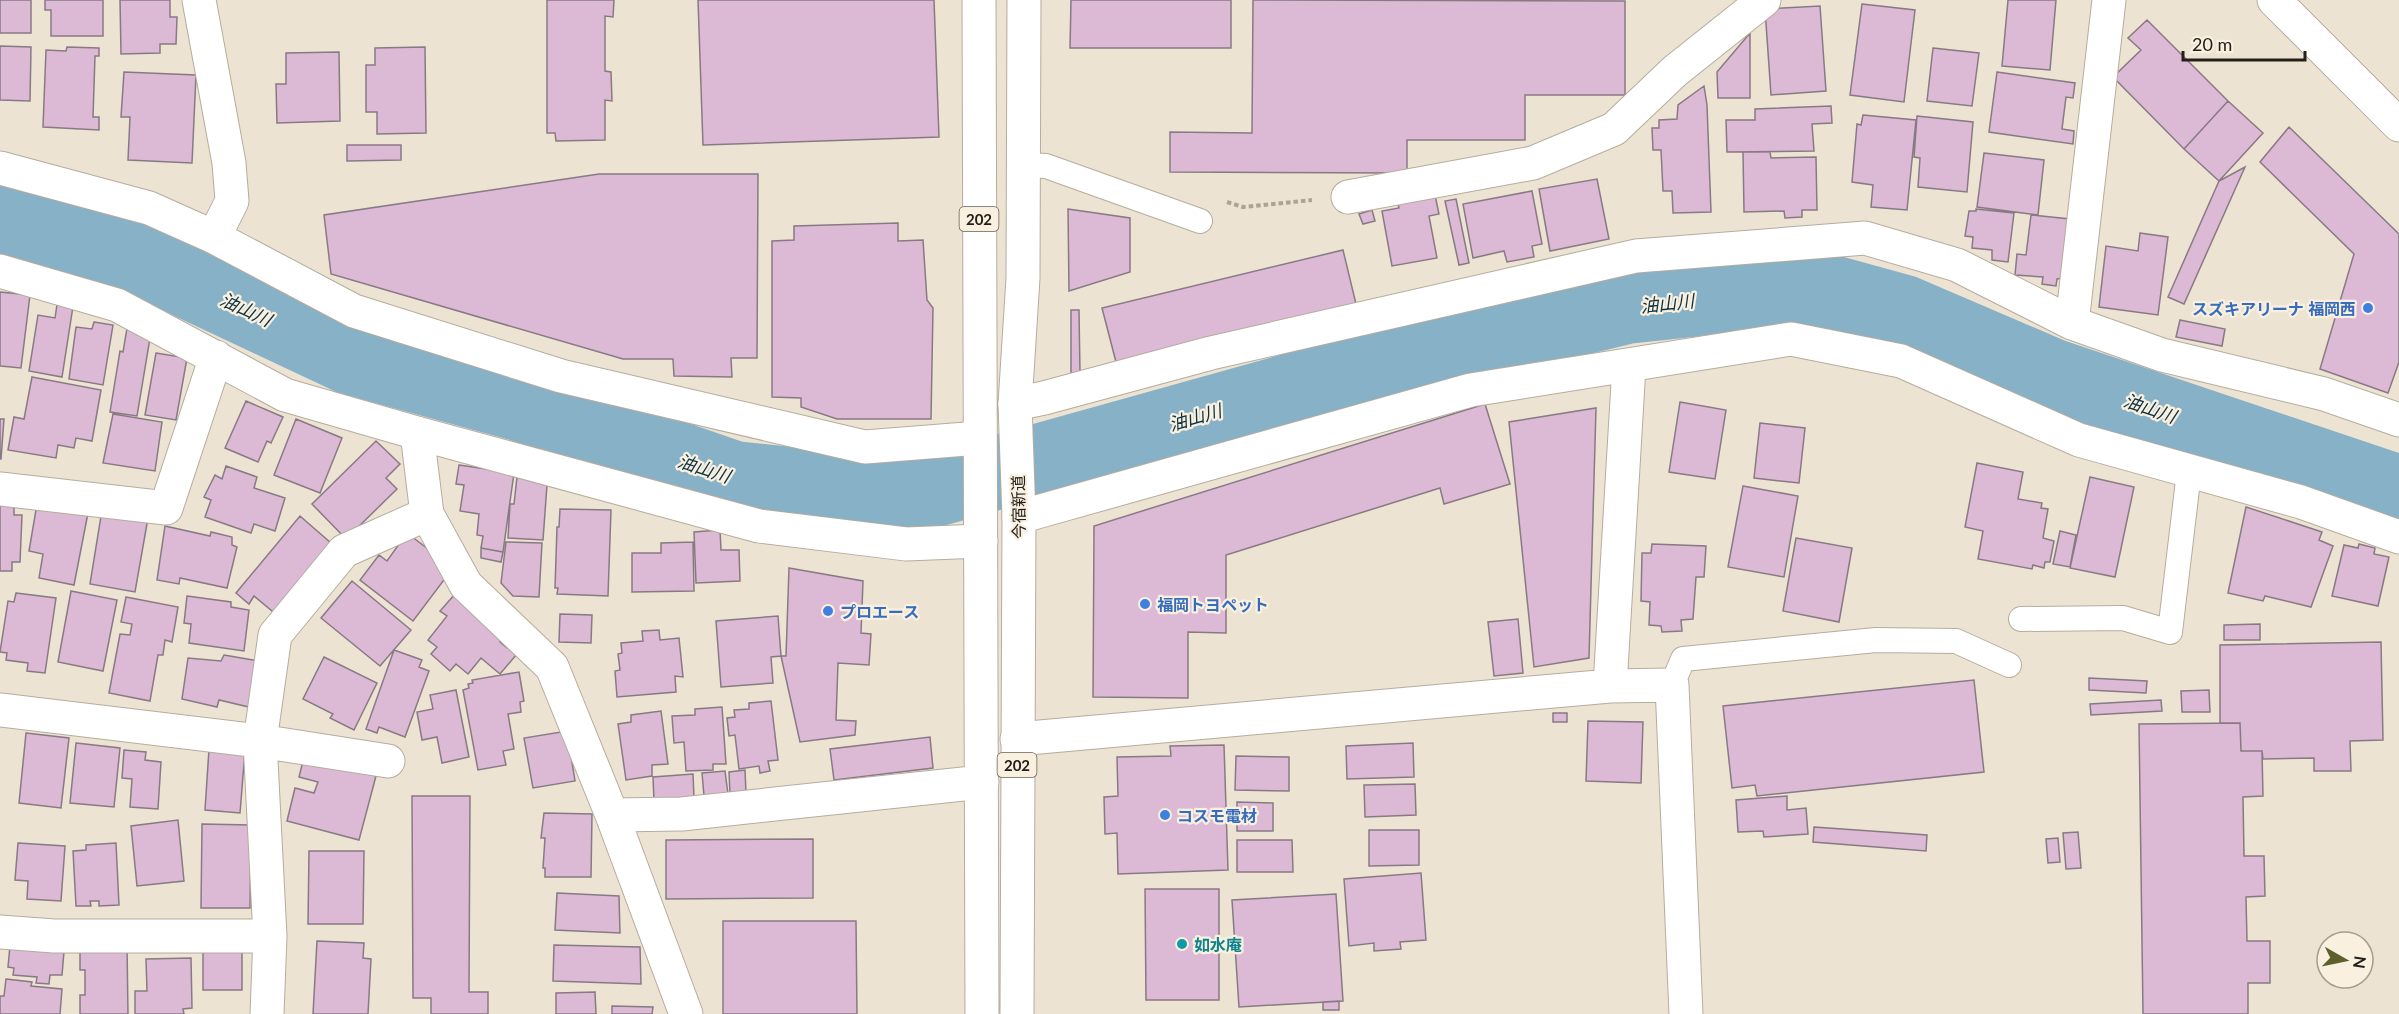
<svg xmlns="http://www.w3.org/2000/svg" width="2399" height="1014" font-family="Lato,'Noto Sans JP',sans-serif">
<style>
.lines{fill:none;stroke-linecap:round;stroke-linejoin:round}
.river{stroke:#87b1c6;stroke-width:74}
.building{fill:#dcb9d4;stroke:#887a84;stroke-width:1.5}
.service-casing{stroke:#b6ac9e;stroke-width:26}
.minor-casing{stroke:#b6ac9e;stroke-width:35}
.tertiary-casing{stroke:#b6ac9e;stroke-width:35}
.secondary-casing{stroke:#b6ac9e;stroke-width:35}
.trunk-casing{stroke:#b6ac9e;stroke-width:35}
.path{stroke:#aba396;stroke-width:4;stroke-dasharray:4.5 3;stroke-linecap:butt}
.service{stroke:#fff;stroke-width:24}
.minor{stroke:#fff;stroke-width:33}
.tertiary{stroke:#fff;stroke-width:33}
.secondary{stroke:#fff;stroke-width:33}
.trunk{stroke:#fff;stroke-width:33}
.shop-dot{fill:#3f7fe0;stroke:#faf0e0;stroke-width:2}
.culture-dot{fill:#0f9aa8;stroke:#faf0e0;stroke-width:2}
.labels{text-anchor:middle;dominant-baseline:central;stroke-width:4.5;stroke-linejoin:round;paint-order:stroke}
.shield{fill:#faf0e0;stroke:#645e55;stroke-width:1.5}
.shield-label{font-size:15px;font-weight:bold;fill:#23201a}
.shop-label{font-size:16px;font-weight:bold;fill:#366cbe;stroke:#faf0e0;text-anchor:start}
.street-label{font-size:16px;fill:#23201a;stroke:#faf0e0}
.culture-label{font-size:16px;font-weight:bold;fill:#0d838f;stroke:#faf0e0;text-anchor:start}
.water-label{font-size:18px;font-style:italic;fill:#0d3343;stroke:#faf0e0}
</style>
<rect width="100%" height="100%" fill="#ede3d3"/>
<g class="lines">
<path class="river" d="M 0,218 L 136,257 L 351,358 L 519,404 L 734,478 L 897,495 L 927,492 L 1317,383 L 1626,307 L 1710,298 L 1835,293 L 1904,312 L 2051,375 L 2399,492"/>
</g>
<path class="building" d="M 0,0 L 31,0 L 31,33 L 0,33 Z
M 45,0 L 103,0 L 103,36 L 51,36 L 51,10 L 45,10 Z
M 120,0 L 170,0 L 170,17 L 177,17 L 176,44 L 160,44 L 160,53 L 121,54 Z
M 547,0 L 614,0 L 613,17 L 605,16 L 605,71 L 611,72 L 612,101 L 605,100 L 605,140 L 556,141 L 555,133 L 547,133 Z
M 698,0 L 934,0 L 939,137 L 703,145 Z
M 1071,0 L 1231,0 L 1231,48 L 1070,48 Z
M 1253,0 L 1625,1 L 1625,95 L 1525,95 L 1525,140 L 1407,140 L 1407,173 L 1170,172 L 1170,132 L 1252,133 Z
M 2008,0 L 2056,0 L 2050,70 L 2002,66 Z
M 1862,4 L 1915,10 L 1904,102 L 1850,95 Z
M 1820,6 L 1826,91 L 1771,95 L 1765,9 Z
M 2147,20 L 2228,101 L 2184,149 L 2113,77 L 2141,50 L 2128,38 Z
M 1750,33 L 1750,98 L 1718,98 L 1717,72 Z
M 0,46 L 31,47 L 30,101 L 0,100 Z
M 67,47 L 99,48 L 99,56 L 95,56 L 93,117 L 99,117 L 99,130 L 43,127 L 46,50 L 66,51 Z
M 425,47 L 426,133 L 377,134 L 377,112 L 366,112 L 366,65 L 375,65 L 375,48 Z
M 1933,48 L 1979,53 L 1972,106 L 1927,101 Z
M 339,52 L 340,121 L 277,123 L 276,84 L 286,84 L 286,53 Z
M 124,72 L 196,75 L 192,163 L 128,160 L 130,117 L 121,117 Z
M 1997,72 L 2075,83 L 2073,98 L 2066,97 L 2062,129 L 2074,131 L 2073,144 L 1989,132 Z
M 1704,86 L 1707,105 L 1711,212 L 1673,213 L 1672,191 L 1663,191 L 1661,150 L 1653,150 L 1652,128 L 1659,128 L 1659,120 L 1677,119 L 1678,105 Z
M 2228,101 L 2263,133 L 2219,181 L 2184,149 Z
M 1831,106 L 1832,123 L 1812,124 L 1814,151 L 1727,152 L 1726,120 L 1755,120 L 1755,109 Z
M 1863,115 L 1916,120 L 1907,210 L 1871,207 L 1873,185 L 1852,182 L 1857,124 L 1861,125 Z
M 1917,116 L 1973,122 L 1967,192 L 1918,187 L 1920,158 L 1914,157 Z
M 2289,127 L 2399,234 L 2399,362 L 2388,393 L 2320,369 L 2354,254 L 2260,162 Z
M 347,145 L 401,145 L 401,160 L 347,161 Z
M 1743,152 L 1770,152 L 1771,158 L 1816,157 L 1817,210 L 1802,210 L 1802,217 L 1785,218 L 1784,211 L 1744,212 Z
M 1984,153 L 2044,160 L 2038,215 L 1977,207 Z
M 2245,167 L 2184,304 L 2168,297 L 2219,181 Z
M 599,174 L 758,174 L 757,358 L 731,358 L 732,377 L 674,376 L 673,359 L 623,359 L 331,274 L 324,215 Z
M 1597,179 L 1609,239 L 1550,251 L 1539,189 Z
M 1532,191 L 1542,244 L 1532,246 L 1534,257 L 1507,262 L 1504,251 L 1473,258 L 1463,204 Z
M 1435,195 L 1439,214 L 1429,216 L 1437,258 L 1392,266 L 1382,211 L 1399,208 L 1398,204 Z
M 1456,199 L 1469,263 L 1459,265 L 1445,201 Z
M 1068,209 L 1130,218 L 1130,272 L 1069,291 Z
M 1976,209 L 2014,213 L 2008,262 L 1992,260 L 1992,250 L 1972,248 L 1973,237 L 1965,236 L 1969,211 L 1976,211 Z
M 1372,210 L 1375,221 L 1363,224 L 1359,214 Z
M 2031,215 L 2070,219 L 2064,278 L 2057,279 L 2056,286 L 2042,284 L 2043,277 L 2015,275 L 2017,254 L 2026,255 Z
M 898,223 L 898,241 L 923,240 L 927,300 L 933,308 L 931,419 L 837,419 L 801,407 L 801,398 L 772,397 L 772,241 L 794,240 L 794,226 Z
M 2140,233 L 2168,237 L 2158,315 L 2099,307 L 2106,246 L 2138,251 Z
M 1343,250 L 1356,304 L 1116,362 L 1102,308 Z
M 0,292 L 30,295 L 21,368 L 0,366 Z
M 58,298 L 74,300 L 62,377 L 29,371 L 38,315 L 55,318 Z
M 1071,310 L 1079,310 L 1080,373 L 1071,373 Z
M 2180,320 L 2225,329 L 2222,346 L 2176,337 Z
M 94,322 L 113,325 L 103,385 L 69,379 L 76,327 L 92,329 Z
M 127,328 L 151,332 L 137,416 L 110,412 L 120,351 L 123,352 Z
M 156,353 L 187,358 L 176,420 L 145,415 Z
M 32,377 L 101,390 L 92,441 L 76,438 L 74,448 L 58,445 L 56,458 L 8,450 L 14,417 L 24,419 Z
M 246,401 L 283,417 L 271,443 L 267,441 L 258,462 L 225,448 Z
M 1680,402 L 1726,410 L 1715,479 L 1669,472 Z
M 1485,404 L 1510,484 L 1444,504 L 1440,488 L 1226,555 L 1226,633 L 1188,632 L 1188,698 L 1093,697 L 1094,526 Z
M 1596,408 L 1589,658 L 1534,667 L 1509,422 Z
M 113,414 L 162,422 L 155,471 L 103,463 Z
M 0,419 L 4,419 L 1,459 L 0,459 Z
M 296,419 L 342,438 L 320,493 L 274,475 Z
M 1760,423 L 1805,428 L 1799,483 L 1754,478 Z
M 376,441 L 400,464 L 386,478 L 397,489 L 346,539 L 312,504 Z
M 1977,463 L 2023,472 L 2018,499 L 2042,503 L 2041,508 L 2048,509 L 2043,538 L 2054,541 L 2050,562 L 2045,562 L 2044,568 L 2033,565 L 2032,569 L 1978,559 L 1983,531 L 1965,527 Z
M 459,465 L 514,473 L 503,552 L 481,548 L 483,536 L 477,535 L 479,514 L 460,511 L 464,485 L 456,484 Z
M 226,466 L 257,477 L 254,488 L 285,498 L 275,531 L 254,524 L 251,533 L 205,517 L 211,500 L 204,497 L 215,475 L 222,479 Z
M 517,477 L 541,479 L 541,484 L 547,485 L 543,540 L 508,538 L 510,504 L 514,504 Z
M 2090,477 L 2134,487 L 2115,577 L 2070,568 Z
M 1743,486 L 1798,496 L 1784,577 L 1728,567 Z
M 0,493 L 14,495 L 14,515 L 22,515 L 20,562 L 12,562 L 12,571 L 0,571 Z
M 37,504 L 88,513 L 74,585 L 39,578 L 43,554 L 29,551 Z
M 2246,507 L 2322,532 L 2319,540 L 2333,546 L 2311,607 L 2265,596 L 2263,601 L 2228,593 Z
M 560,509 L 611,510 L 608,596 L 557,594 L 558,588 L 555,588 L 557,527 L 559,527 Z
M 102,510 L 148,518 L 135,592 L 90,584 Z
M 300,516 L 339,550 L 278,616 L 254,596 L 249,604 L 236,593 Z
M 165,526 L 210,536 L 211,532 L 232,537 L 232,545 L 237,547 L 227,588 L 180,578 L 179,584 L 157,580 Z
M 720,530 L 721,550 L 739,550 L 740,581 L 696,583 L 694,532 Z
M 2060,531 L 2076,535 L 2070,567 L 2053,564 Z
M 407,533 L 453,568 L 413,621 L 360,580 L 379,555 L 387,561 Z
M 1796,538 L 1852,548 L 1839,622 L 1783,611 Z
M 506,542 L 542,543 L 539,597 L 513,596 L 501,583 Z
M 693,542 L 694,591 L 632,592 L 632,553 L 661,553 L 661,543 Z
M 1652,544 L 1706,546 L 1704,577 L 1696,577 L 1693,619 L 1681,620 L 1682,631 L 1662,632 L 1661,626 L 1649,625 L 1650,602 L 1641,601 L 1642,553 L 1651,553 Z
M 2359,544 L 2375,548 L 2374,554 L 2389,557 L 2378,606 L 2332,596 L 2344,545 L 2358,548 Z
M 481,548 L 503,552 L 501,562 L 481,558 Z
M 789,568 L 863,581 L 861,633 L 871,634 L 869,665 L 838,663 L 836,720 L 856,721 L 855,735 L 800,742 L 781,656 L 786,656 Z
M 352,581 L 411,630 L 380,666 L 321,618 Z
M 71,591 L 117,600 L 103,671 L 58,662 Z
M 16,593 L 56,598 L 45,673 L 27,671 L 28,663 L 6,660 L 7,653 L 0,652 L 8,601 L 14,602 Z
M 455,594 L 508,633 L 500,642 L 507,648 L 513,640 L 522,648 L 500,674 L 481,658 L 468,674 L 456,664 L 450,671 L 431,654 L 437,647 L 428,640 L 447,616 L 440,611 Z
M 187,596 L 231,602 L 231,607 L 249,610 L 244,651 L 189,643 L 191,624 L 184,623 Z
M 126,597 L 178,607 L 172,642 L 165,640 L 163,655 L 158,655 L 150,701 L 109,693 L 120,634 L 130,635 L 132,624 L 121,622 Z
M 560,614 L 592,615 L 591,643 L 559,642 Z
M 778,616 L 781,656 L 771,657 L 773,683 L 721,687 L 716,621 Z
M 1518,619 L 1523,673 L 1494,676 L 1488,622 Z
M 2260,624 L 2260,640 L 2224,640 L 2224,625 Z
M 659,630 L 660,640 L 679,638 L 683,677 L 675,676 L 676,692 L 617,697 L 615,671 L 620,670 L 618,654 L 622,653 L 621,643 L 643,641 L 642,631 Z
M 2381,642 L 2383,740 L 2350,741 L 2351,771 L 2314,771 L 2314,758 L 2263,759 L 2262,751 L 2241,751 L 2240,723 L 2220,723 L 2220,645 Z
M 394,650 L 422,660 L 419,667 L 429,671 L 405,737 L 379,727 L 377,733 L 366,729 Z
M 224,655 L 264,662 L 253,708 L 219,700 L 217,707 L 182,699 L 188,658 L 221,661 Z
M 324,657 L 377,683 L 354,730 L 330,718 L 333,714 L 303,699 Z
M 519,672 L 524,701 L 520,702 L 521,712 L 508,714 L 514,749 L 503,751 L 506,765 L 478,770 L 463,690 L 469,688 L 468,684 L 473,683 L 472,680 Z
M 2089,678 L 2147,681 L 2146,693 L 2089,690 Z
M 1974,680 L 1984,772 L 1757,796 L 1755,785 L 1732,788 L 1723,706 Z
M 456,690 L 469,757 L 442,763 L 437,737 L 422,740 L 417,712 L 433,709 L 430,695 Z
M 2209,690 L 2210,712 L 2182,712 L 2181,691 Z
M 2161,700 L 2162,711 L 2091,715 L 2090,704 Z
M 771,701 L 778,760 L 768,761 L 770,771 L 760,773 L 759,766 L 739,769 L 735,735 L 729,736 L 727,718 L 735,717 L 734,710 L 749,709 L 749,703 Z
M 722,707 L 726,764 L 713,764 L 713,770 L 686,771 L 684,742 L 674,743 L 672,716 L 695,715 L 695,709 Z
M 661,711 L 668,764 L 652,765 L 652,776 L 626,780 L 618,724 L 631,722 L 631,715 Z
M 1553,713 L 1567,713 L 1567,722 L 1553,722 Z
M 1588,721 L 1643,722 L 1641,783 L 1586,781 Z
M 2240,723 L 2241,751 L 2262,751 L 2263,796 L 2243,797 L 2244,856 L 2264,856 L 2265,896 L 2246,897 L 2247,941 L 2270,941 L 2270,983 L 2248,983 L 2248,1014 L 2143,1014 L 2139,724 Z
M 567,731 L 575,781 L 533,788 L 524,738 Z
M 26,733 L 69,738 L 61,808 L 19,803 Z
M 930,737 L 933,768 L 834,780 L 830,749 Z
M 76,743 L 120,748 L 114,807 L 70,803 Z
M 1413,743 L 1414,777 L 1347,779 L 1346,746 Z
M 1224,745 L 1228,870 L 1118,874 L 1117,833 L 1105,834 L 1104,797 L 1118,796 L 1117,757 L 1171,756 L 1170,746 Z
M 209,749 L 245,751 L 240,813 L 205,810 Z
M 124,750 L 146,752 L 145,760 L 161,762 L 158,809 L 130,807 L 132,779 L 122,778 Z
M 1236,756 L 1289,757 L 1289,791 L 1235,790 Z
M 304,757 L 376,776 L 359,840 L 287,821 L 295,788 L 314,793 L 318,782 L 299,777 Z
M 745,770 L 746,793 L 730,794 L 729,772 Z
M 725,771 L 728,794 L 704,796 L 702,773 Z
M 693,774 L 694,798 L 654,801 L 653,777 Z
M 1415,784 L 1416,815 L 1365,817 L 1364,785 Z
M 412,796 L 470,796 L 469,992 L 488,992 L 488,1014 L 431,1014 L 431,998 L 413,998 Z
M 1787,796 L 1787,810 L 1806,808 L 1808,834 L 1764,837 L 1763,831 L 1738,832 L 1736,800 Z
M 1237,802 L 1273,803 L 1273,831 L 1237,831 Z
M 544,813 L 592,814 L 591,877 L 545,877 L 545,868 L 543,868 L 545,838 L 541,838 Z
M 178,820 L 184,881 L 137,886 L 131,826 Z
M 202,824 L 251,825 L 250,908 L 201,908 Z
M 1814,827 L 1927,835 L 1926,851 L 1813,842 Z
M 1369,830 L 1419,830 L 1419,865 L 1369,866 Z
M 2078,832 L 2081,868 L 2066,869 L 2063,833 Z
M 2058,838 L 2060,862 L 2048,863 L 2046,839 Z
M 813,839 L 813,898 L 666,899 L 666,840 Z
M 1237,840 L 1292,840 L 1293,872 L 1237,872 Z
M 18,843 L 65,846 L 61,901 L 27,899 L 28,881 L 15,880 Z
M 116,843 L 119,905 L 99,906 L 99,901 L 90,901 L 91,906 L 76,906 L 73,851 L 86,850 L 86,845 Z
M 309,851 L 364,851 L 363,924 L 308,924 Z
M 1421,873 L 1426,940 L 1400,942 L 1401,949 L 1374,951 L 1374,943 L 1349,946 L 1344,879 Z
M 1145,889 L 1219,889 L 1219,1000 L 1146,1000 Z
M 557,893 L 619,896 L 620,933 L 555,930 Z
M 1336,894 L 1343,1001 L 1239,1007 L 1232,900 Z
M 723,921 L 856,921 L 857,1014 L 723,1014 Z
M 11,935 L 65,940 L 62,975 L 50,975 L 49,984 L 36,983 L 37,977 L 13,975 L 14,968 L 8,967 Z
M 317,941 L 364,943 L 363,958 L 371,959 L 368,1014 L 313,1014 Z
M 127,944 L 128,1014 L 80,1014 L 80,995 L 85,995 L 85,970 L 80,970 L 80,945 Z
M 554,945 L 640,947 L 641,984 L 553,981 Z
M 203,947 L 242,947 L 242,990 L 203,990 Z
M 191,958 L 192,1008 L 183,1009 L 184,1014 L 135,1014 L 135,991 L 147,991 L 146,959 Z
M 6,979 L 32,982 L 31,986 L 62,989 L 60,1014 L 0,1014 L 0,996 L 4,996 Z
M 595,992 L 596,1014 L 556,1014 L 556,993 Z
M 1339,1001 L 1339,1010 L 1323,1010 L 1323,1002 Z
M 612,1006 L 653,1007 L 652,1014 L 612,1014 Z"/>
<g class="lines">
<g class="service-casing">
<path id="service" d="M 1025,165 L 1046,166 L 1200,221
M 2021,619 L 2123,618 L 2170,632 L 2189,472
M 1672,685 L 1683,659 L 1876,640 L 1956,641 L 2009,665"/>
</g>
<g class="minor-casing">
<path id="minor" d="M 0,168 L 149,208 L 214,237 L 354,311 L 561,376 L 865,447 L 979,438
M 1348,197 L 1533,163 L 1614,129 L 1675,71 L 1764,0
M 0,271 L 117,305 L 285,395 L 417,433 L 759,526 L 906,544 L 981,541
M 2072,323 L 2109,0
M 1015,404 L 1044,398 L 1211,353 L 1636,256 L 1865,238 L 1957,265 L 2072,323 L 2162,355 L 2324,394 L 2399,420
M 417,433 L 427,514 L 466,585 L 552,667 L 612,815 L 686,1014
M 0,489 L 166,508 L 216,357
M 1019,517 L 1471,390 L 1791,339 L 1901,361 L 2079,440 L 2301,502 L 2399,537
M 1610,686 L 1629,366
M 0,710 L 260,741 L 388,761
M 1017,739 L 1610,686 L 1672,685 L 1686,1014
M 612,815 L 682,814 L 982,782
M 0,932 L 54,936 L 270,936
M 267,1014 L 270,936 L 260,741 L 275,635 L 344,551 L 427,514"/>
</g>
<g class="tertiary-casing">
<path id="tertiary" d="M 199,0 L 229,163 L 232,201 L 214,237"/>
</g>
<g class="secondary-casing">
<path id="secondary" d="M 2274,0 L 2399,125"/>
</g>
<g class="trunk-casing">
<path id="trunk" d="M 979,0 L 982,1014
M 1017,1014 L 1019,517 L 1015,404 L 1023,278 L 1024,0"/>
</g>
<path class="path" d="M 1227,202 L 1243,207 L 1312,200"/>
<use href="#service" class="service"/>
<use href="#minor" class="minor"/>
<use href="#tertiary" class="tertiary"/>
<use href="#secondary" class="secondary"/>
<use href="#trunk" class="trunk"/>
</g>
<g class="shop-dot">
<circle cx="2368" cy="308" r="6"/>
<circle cx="1145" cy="604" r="6"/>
<circle cx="828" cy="611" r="6"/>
<circle cx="1165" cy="815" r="6"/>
</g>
<circle class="culture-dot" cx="1182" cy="944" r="6"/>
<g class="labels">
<g class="shield">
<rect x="959.5" y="207" width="39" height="24" rx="4.5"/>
<rect x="997.5" y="753" width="39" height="24" rx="4.5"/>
</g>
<g class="shield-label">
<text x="979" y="219">202</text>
<text x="1017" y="765">202</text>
</g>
<g class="shop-label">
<text x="2356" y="308" text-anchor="end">スズキアリーナ 福岡西</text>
<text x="1157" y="604">福岡トヨペット</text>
<text x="840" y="611">プロエース</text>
<text x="1177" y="815">コスモ電材</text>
</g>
<g class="street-label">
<text transform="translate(1018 507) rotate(-91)">今宿新道</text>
</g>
<g class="culture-label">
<text x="1194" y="944">如水庵</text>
</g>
<g class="water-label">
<text transform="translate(1667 303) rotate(-6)">油山川</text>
<text transform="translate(246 309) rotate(25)">油山川</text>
<text transform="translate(2150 408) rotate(19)">油山川</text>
<text transform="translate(1195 417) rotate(-16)">油山川</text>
<text transform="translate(704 468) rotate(18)">油山川</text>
</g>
</g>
<g transform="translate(2345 960) rotate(99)"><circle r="28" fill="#faf0e0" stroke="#a49d91" stroke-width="1.5"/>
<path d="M0-4.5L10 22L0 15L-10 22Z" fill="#5d5f2c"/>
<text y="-9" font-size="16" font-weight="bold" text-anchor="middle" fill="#23201a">N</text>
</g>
<path d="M2183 51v9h122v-9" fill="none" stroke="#23201a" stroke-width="3"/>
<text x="2192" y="51" font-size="18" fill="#23201a" stroke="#faf0e0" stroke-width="4.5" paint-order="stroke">20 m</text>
</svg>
